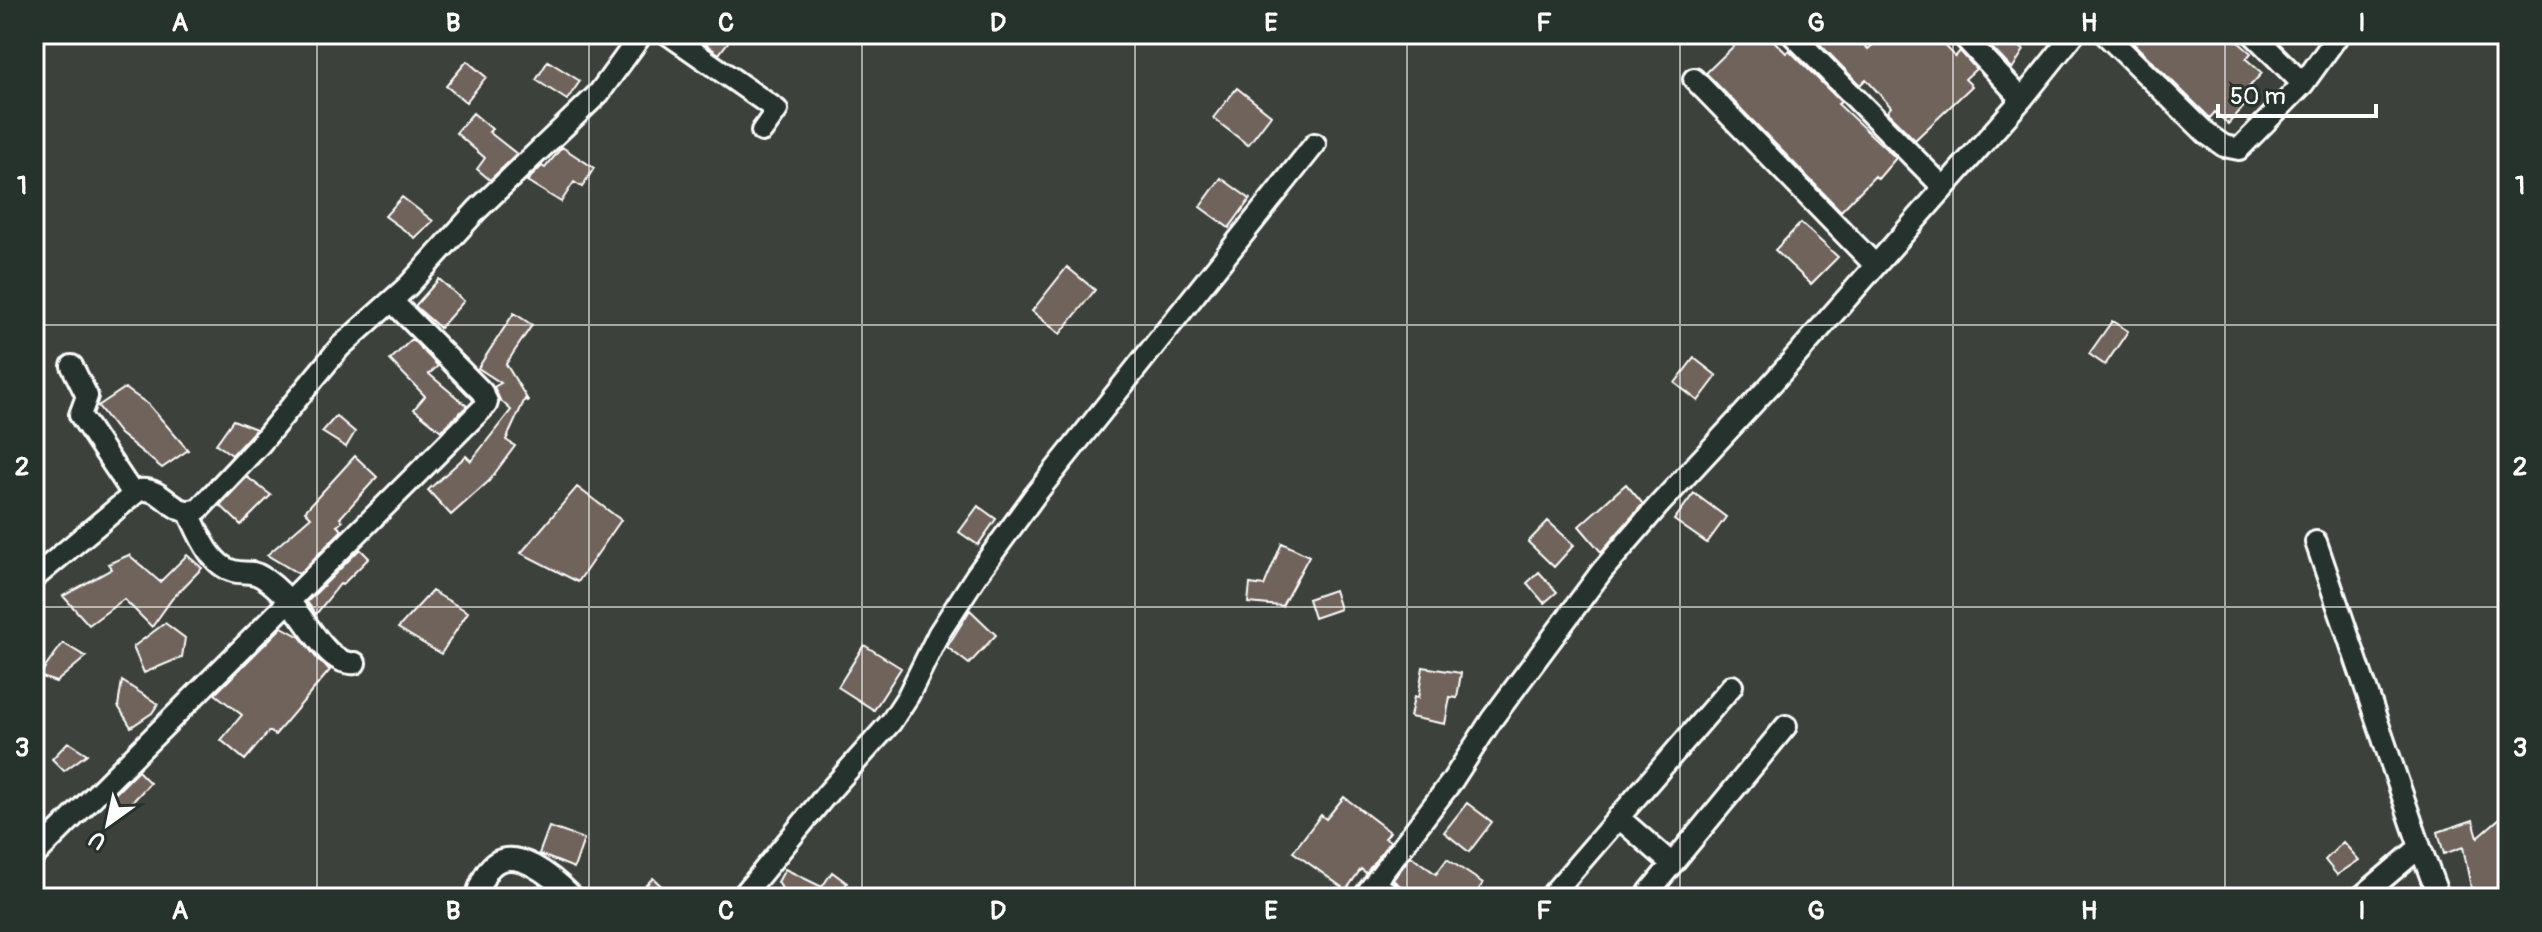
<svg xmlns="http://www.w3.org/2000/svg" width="2542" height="932" font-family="Pangolin,sans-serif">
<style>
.building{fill:#70645c;stroke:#fff;stroke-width:2}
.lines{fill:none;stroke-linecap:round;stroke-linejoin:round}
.street-casing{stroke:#fff;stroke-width:26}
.street{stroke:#26332d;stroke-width:20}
.grid{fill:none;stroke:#fff;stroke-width:2;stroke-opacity:0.55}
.neatline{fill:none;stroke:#fff;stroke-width:3}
.grid-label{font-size:26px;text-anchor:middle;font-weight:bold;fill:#fff}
</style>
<rect width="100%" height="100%" fill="#3c423b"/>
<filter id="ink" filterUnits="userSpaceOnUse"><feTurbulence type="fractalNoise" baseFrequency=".0125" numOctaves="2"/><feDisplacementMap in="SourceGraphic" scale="16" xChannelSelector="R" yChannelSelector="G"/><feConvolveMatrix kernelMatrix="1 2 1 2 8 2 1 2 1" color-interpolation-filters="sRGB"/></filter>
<g filter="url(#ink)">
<path class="building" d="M 692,34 L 734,34 L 719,54 Z
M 1746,34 L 1767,34 L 1786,53 L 1789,50 L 1841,102 L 1838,104 L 1896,158 L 1878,179 L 1875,176 L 1841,211 L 1706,73 Z
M 1810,34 L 1855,34 L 1868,49 L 1885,34 L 1933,34 L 1955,57 L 1960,51 L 1976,69 L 1965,79 L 1972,86 L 1915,140 L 1887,112 L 1891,107 L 1866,79 L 1860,85 Z
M 1979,34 L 2026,34 L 2017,45 L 2024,50 L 2012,69 Z
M 2130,34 L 2229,34 L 2251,53 L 2246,59 L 2262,73 L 2240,97 L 2247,103 L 2228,124 L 2215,112 L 2210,118 L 2127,37 Z
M 467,61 L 486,77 L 466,102 L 446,86 Z
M 548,61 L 580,81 L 567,100 L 536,80 Z
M 1237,88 L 1271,115 L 1248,145 L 1213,118 Z
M 473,113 L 492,129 L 489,132 L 517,154 L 490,180 L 477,169 L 485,158 L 456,133 Z
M 562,147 L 594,168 L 582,187 L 574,182 L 561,202 L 527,181 L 542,166 L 545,168 Z
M 1221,178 L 1250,199 L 1229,228 L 1200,207 Z
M 402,197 L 433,221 L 415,238 L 385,216 Z
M 1801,223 L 1838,257 L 1811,284 L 1775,250 Z
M 1067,267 L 1095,290 L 1060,334 L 1032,311 Z
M 439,279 L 464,301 L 440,328 L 415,306 Z
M 514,313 L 532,325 L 506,364 L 529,402 L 525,399 L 506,440 L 515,446 L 489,481 L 451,515 L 428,490 L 466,456 L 471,461 L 511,410 L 500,400 L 494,387 L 501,383 L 478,368 Z
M 2112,321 L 2128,331 L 2105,365 L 2089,354 Z
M 412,339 L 438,366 L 429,374 L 467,406 L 441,431 L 414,409 L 425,396 L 390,360 Z
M 1694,358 L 1717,376 L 1698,401 L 1675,383 Z
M 125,388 L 149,405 L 188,450 L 162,468 L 120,434 L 98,406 Z
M 336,416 L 355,432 L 346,447 L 322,432 Z
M 233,420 L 256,429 L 232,455 L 216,444 Z
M 355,456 L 377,477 L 340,518 L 343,521 L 337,526 L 342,530 L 299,574 L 267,555 L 311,517 L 305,511 Z
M 247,477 L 271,495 L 241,525 L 220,505 Z
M 1626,484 L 1643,504 L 1601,552 L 1579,526 Z
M 577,487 L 621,520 L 578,582 L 521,553 Z
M 1694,493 L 1726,517 L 1707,543 L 1674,520 Z
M 978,506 L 996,519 L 978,545 L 959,532 Z
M 1548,521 L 1574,545 L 1554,567 L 1528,542 Z
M 1282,543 L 1309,556 L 1282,606 L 1248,603 L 1250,584 L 1264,586 Z
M 360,549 L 369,558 L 342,585 L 340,584 L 316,614 L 307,602 Z
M 129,555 L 160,582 L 187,555 L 202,568 L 172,599 L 152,627 L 124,599 L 89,625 L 63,596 L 112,569 L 108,564 Z
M 1539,572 L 1557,592 L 1544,603 L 1527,583 Z
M 1334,590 L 1340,609 L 1314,618 L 1308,599 Z
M 432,591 L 468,612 L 441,654 L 398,628 Z
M 970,610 L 996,635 L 969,664 L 947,647 Z
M 165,623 L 185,638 L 182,657 L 144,673 L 133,647 Z
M 282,627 L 300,637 L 318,660 L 330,670 L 275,735 L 269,731 L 245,760 L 221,740 L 242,715 L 215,694 Z
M 63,643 L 86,657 L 56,682 L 39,676 Z
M 864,645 L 901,668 L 874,710 L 838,687 Z
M 1423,667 L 1461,673 L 1457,698 L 1450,697 L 1445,724 L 1410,717 L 1414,697 L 1418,698 Z
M 122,681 L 158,704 L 152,713 L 131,727 L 118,706 Z
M 68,742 L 87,754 L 64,771 L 52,759 Z
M 138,771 L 150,783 L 123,812 L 110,799 Z
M 1344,797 L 1390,832 L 1385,838 L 1390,841 L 1366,873 L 1361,869 L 1346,890 L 1293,852 L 1321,815 L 1326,819 Z
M 1467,803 L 1492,822 L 1469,852 L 1444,832 Z
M 2508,811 L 2508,898 L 2473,898 L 2463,847 L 2444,854 L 2438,832 L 2473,820 L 2478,837 Z
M 549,827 L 584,839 L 574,868 L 539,854 Z
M 2343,842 L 2359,860 L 2337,875 L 2325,860 Z
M 1411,856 L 1436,874 L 1447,859 L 1483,883 L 1473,898 L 1408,898 L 1403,888 L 1393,880 Z
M 785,869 L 822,887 L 832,872 L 847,883 L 838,896 L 843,898 L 788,898 L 778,882 Z
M 653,878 L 674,898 L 633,898 Z"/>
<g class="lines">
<g class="street-casing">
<path id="street" d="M 668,34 L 777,110 L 762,131
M 1792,34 L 1943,187
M 1961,34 L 2022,99
M 2105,34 L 2207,134 L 2224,146 L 2239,149 L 2303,84 L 2339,34
M 2253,34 L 2303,84
M 1694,79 L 1875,265
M 72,366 L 87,396 L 80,415 L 133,494
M 189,513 C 198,532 210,565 233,571 C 244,574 252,570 262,577 C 285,591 300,616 316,637 C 325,649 338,665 355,663
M 2316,542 L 2420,847
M 34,578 L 139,490 C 167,487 171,519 199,509 L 260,444 L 340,347 L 408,286 L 477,210 L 599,93 L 642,34
M 1618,817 L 1672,864
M 34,856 L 486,405 L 487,402 L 482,392 L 392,301
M 1375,884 L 1395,898
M 1649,892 L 1786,726
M 476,898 C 479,888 483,877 489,869 C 512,840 556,880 574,898
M 741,898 L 825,796 L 891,722 L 908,696 L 939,633 L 976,576 L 1035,495 L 1315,144
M 1363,898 L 1452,781 L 1492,719 L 1602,571 L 1657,507 L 1774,381 L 2022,99 L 2074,34
M 1549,898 L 1732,686
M 2360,898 L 2420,847 L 2439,898"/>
</g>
<use href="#street" class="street"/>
</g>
</g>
<path class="grid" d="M 317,34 L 317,898M 589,34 L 589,898M 862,34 L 862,898M 1135,34 L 1135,898M 1407,34 L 1407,898M 1680,34 L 1680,898M 1953,34 L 1953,898M 2225,34 L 2225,898M 34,325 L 2508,325M 34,607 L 2508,607"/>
<rect width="2542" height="932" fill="none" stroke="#26332d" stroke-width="88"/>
<g transform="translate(108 824) rotate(213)" stroke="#26332d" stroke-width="6" paint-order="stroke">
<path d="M0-6L14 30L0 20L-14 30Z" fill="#ffffff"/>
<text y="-12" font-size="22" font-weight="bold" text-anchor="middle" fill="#ffffff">U</text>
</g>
<path d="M2218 104v12h158v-12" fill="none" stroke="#ffffff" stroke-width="4"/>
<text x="2230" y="104" font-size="24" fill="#ffffff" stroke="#26332d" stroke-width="6" paint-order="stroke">50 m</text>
<rect x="44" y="44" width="2454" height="844" class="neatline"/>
<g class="grid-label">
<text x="180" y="31">A</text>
<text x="453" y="31">B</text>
<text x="726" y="31">C</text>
<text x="998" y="31">D</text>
<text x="1271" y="31">E</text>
<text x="1544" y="31">F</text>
<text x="1816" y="31">G</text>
<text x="2089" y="31">H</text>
<text x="2362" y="31">I</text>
<text x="22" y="194">1</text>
<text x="2520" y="194">1</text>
<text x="22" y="475">2</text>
<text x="2520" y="475">2</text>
<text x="22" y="756">3</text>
<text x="2520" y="756">3</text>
<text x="180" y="919">A</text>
<text x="453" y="919">B</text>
<text x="726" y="919">C</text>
<text x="998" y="919">D</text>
<text x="1271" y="919">E</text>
<text x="1544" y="919">F</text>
<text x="1816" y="919">G</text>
<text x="2089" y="919">H</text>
<text x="2362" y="919">I</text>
</g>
</svg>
